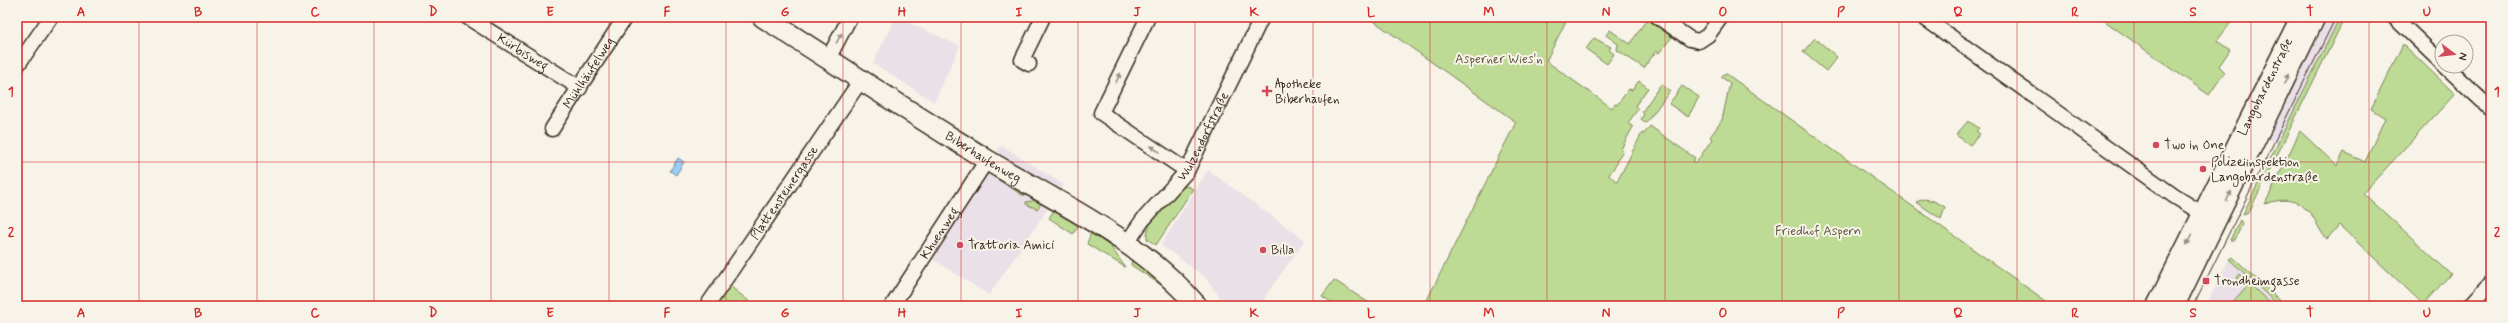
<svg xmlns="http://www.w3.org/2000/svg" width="2508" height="323" font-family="Mynerve,sans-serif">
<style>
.built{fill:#eae0e7}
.green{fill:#bddb94;stroke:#7c8259}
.water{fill:#9acef8;stroke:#748ca1}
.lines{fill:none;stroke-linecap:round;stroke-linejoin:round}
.minor-casing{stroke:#3b2a1e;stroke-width:17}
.tertiary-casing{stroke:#3b2a1e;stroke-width:21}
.secondary-casing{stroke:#3b2a1e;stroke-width:23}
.minor{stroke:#f7f3e8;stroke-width:14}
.tertiary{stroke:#f7f3e8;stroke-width:18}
.secondary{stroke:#f7f3e8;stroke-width:20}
.tram{stroke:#3b2a1e;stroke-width:1}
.oneway{fill:#998e83}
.grid{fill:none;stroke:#d62828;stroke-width:1;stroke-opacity:0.55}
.poi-dot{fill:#d1495b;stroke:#f7f3e8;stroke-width:1.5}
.labels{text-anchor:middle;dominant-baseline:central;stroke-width:4;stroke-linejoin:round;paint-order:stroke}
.street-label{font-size:13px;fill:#3b2a1e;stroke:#f7f3e8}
.park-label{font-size:13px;fill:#5c563c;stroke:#f7f3e8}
.poi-label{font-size:13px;fill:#3b2a1e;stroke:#f7f3e8;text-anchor:start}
.neatline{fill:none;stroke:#d62828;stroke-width:1.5}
.grid-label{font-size:13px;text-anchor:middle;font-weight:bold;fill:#d62828}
</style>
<rect width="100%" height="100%" fill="#f7f3e8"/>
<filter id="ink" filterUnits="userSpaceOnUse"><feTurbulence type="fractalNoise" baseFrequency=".025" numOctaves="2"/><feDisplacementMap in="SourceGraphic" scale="8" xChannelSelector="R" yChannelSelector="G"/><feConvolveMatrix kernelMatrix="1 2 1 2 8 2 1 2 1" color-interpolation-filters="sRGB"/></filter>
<g filter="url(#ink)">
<path class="built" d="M 896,17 L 960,46 L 934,102 L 873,63 Z
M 2327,17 L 2340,17 L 2278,144 L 2267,139 Z
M 1001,145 L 1064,185 L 989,295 L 929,257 Z
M 1208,170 L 1305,240 L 1268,292 L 1263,303 L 1269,306 L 1226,306 L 1205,277 L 1161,245 Z
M 2229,259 L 2279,306 L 2206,306 Z"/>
<path class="green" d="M 1368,17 L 1568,17 L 1546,61 L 1612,108 L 1615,104 L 1617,105 L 1629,89 L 1632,90 L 1639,81 L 1648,88 L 1635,106 L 1638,109 L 1628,123 L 1633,127 L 1621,149 L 1623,151 L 1616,161 L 1618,162 L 1609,175 L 1617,182 L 1642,133 L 1644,134 L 1650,126 L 1695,158 L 1693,161 L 1696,163 L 1712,139 L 1710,137 L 1722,120 L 1730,83 L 1721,77 L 1725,73 L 2053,306 L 1424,306 L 1516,122 Z
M 2099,17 L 2235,17 L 2217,41 L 2230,50 L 2219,66 L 2225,72 L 2209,95 Z
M 2340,17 L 2345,17 L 2249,212 L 2243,214 Z
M 1647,19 L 1672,37 L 1659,53 L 1656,51 L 1644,68 L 1617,50 L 1618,44 L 1606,35 L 1610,30 L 1630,44 Z
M 1594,38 L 1611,47 L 1609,50 L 1614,54 L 1607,64 L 1586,49 Z
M 1815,38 L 1837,57 L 1826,71 L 1803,52 Z
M 2403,44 L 2455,94 L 2363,193 L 2451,274 L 2423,304 L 2339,225 L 2327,239 C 2318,230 2317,221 2310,213 C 2297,198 2281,198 2265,204 L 2300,131 L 2337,166 L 2344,152 L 2365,162 L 2385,118 L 2371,109 Z
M 1661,84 L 1670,91 L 1646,123 L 1641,119 L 1644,114 L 1642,112 Z
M 1682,86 L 1699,97 L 1688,117 L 1669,104 Z
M 1968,121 L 1979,128 L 1976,131 L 1980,134 L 1970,145 L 1956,135 Z
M 955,127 L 988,147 L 988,150 L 954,129 Z
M 995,175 L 1031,196 L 1022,195 L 994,177 Z
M 1187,186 L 1193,189 L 1156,245 L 1147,239 C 1146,218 1168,203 1181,188 Z
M 1924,199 L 1934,201 L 1945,207 L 1941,219 L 1916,202 Z
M 1039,200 L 1043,201 L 1037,209 L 1026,204 L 1026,202 Z
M 1055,209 L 1079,224 L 1073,234 L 1049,218 Z
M 2240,220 L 2242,224 L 2235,240 L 2230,240 Z
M 1091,232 L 1111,247 L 1125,267 L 1087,244 Z
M 2232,257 L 2234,258 L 2286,306 L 2279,306 L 2229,259 Z
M 1132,259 L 1157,276 L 1176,298 L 1161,285 L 1131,265 Z
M 2239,274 L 2273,306 L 2229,306 L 2246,287 L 2236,278 Z
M 1334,280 L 1369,303 L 1367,306 L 1337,306 L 1322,296 Z
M 730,286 L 755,306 L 716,306 Z"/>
<path class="water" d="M 678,158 L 684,162 L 676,175 L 670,171 Z"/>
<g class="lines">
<g class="minor-casing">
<g id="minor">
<path id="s1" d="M 467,17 L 580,88"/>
<path d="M 1148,17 L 1101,113 L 1187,171"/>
<path d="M 1658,17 L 1690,39 L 1699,41 L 1708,35 L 1721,17"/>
<path d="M 1923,17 L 2174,196 L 2211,219"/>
<path d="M 2394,17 L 2442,63"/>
<path d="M 828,59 L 850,17"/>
<path d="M 1029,64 L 1022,60 L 1043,17"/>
<path d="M 17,66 L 51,17"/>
<path d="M 2445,66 L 2491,109"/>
<path id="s2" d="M 552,129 L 625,17"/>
<path id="s3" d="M 1127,243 L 1142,221 L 1187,171 L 1262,17"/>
<path id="s4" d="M 707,306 L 861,80"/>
<path id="s5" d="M 892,306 L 987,160"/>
<path d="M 2470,306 L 2491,283"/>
</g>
</g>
<g class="tertiary-casing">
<g id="tertiary">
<path id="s6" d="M 2156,306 L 2300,17"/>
<path d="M 2175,306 L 2316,17"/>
</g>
</g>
<g class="secondary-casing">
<g id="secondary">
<path id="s7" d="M 763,17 C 838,65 912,114 987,160 C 1060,204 1141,240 1197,306"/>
</g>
</g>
<use href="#minor" class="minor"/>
<use href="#tertiary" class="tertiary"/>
<use href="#secondary" class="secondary"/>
<path class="tram" d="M 2193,306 L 2336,17"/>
</g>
<defs><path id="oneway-solid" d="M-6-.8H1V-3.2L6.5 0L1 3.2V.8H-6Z"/></defs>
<g class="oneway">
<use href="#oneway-solid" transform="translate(839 38) rotate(-62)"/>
<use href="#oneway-solid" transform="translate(1118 78) rotate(-64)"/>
<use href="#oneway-solid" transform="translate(2286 79) rotate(-64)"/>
<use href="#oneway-solid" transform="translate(1155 149) rotate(-147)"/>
<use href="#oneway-solid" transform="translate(2229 196) rotate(-64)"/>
<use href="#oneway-solid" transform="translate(2189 240) rotate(116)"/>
</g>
</g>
<path class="grid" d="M 139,17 L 139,306M 257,17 L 257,306M 374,17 L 374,306M 491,17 L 491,306M 609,17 L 609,306M 726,17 L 726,306M 843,17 L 843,306M 961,17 L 961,306M 1078,17 L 1078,306M 1195,17 L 1195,306M 1313,17 L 1313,306M 1430,17 L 1430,306M 1547,17 L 1547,306M 1665,17 L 1665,306M 1782,17 L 1782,306M 1899,17 L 1899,306M 2017,17 L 2017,306M 2134,17 L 2134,306M 2251,17 L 2251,306M 2369,17 L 2369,306M 17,162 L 2491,162"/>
<g class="poi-dot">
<path d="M1265 85h4v4h4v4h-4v4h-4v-4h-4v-4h4z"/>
<circle cx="2156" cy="145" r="4"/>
<circle cx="2203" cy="169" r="4"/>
<circle cx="960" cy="245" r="4"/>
<circle cx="1263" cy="250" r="4"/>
<rect x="2202" y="277" width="8" height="8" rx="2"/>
</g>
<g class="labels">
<g class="street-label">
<text stroke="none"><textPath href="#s1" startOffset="66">Kürbisweg</textPath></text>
<text stroke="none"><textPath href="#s2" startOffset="67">Mühlhäufelweg</textPath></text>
<text stroke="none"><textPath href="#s6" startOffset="245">Langobardenstraße</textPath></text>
<text stroke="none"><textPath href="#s3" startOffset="132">Wulzendorfstraße</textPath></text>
<text stroke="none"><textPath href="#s7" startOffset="261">Biberhaufenweg</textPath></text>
<text stroke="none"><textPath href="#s4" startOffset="137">Plattensteinergasse</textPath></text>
<text stroke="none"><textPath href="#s5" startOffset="87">Khuenweg</textPath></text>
</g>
<g class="park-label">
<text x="1499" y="59">Asperner Wies'n</text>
<text x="1818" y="231">Friedhof Aspern</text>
</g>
<g class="poi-label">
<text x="1275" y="84">Apotheke<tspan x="1275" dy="15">Biberhaufen</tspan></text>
<text x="2164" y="145">Two in One</text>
<text x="2211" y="162">Polizeiinspektion<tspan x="2211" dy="15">Langobardenstraße</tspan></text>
<text x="968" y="245">Trattoria Amici</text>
<text x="1271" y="250">Billa</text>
<text x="2214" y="281">Trondheimgasse</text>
</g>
</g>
<rect width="2508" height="323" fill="none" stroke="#f7f3e8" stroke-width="44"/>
<g transform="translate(2454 54) rotate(105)"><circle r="19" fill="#f7f3e8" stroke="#aca397"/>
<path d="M0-3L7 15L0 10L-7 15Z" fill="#d1495b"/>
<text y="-6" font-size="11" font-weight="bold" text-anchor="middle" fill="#3b2a1e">N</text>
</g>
<rect x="22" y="22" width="2464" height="279" class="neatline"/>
<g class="grid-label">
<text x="81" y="16">A</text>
<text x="198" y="16">B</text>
<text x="315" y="16">C</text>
<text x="433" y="16">D</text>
<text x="550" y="16">E</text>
<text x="667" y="16">F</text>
<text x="785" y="16">G</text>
<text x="902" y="16">H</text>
<text x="1019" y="16">I</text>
<text x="1137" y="16">J</text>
<text x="1254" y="16">K</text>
<text x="1371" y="16">L</text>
<text x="1489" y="16">M</text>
<text x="1606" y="16">N</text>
<text x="1723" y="16">O</text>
<text x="1841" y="16">P</text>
<text x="1958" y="16">Q</text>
<text x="2075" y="16">R</text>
<text x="2193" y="16">S</text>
<text x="2310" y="16">T</text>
<text x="2427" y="16">U</text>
<text x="11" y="96">1</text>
<text x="2497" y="96">1</text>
<text x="11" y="236">2</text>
<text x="2497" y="236">2</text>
<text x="81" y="317">A</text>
<text x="198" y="317">B</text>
<text x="315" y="317">C</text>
<text x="433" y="317">D</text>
<text x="550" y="317">E</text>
<text x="667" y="317">F</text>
<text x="785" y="317">G</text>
<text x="902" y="317">H</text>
<text x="1019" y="317">I</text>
<text x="1137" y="317">J</text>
<text x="1254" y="317">K</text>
<text x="1371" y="317">L</text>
<text x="1489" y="317">M</text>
<text x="1606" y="317">N</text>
<text x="1723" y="317">O</text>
<text x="1841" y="317">P</text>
<text x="1958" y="317">Q</text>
<text x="2075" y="317">R</text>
<text x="2193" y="317">S</text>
<text x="2310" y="317">T</text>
<text x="2427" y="317">U</text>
</g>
</svg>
